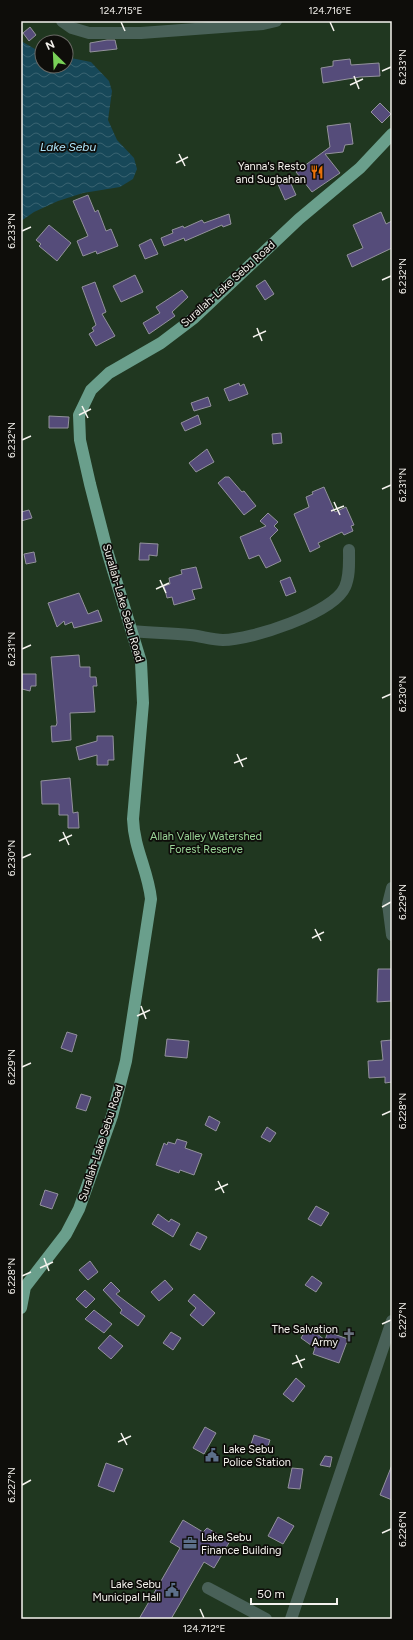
<svg xmlns="http://www.w3.org/2000/svg" width="413" height="1640" font-family="Figtree,sans-serif">
<style>
.park{fill:#203720;fill-rule:evenodd}
.water{fill:url(#water-waves)}
.building{fill:#554c7a;stroke:#93929c}
.lines{fill:none;stroke-linecap:round;stroke-linejoin:round}
.minor{stroke:#496158;stroke-width:12}
.major{stroke:#6a9f8c;stroke-width:12}
.ticks{fill:none;stroke:#f5f3ee;stroke-width:1.5}
.labels{text-anchor:middle;dominant-baseline:central;stroke-width:3.5;stroke-linejoin:round;paint-order:stroke}
.poi-label{font-size:11px;fill:#f5f3ee;stroke:#0e0d0a;text-anchor:end}
.street-label{font-size:11px;fill:#f5f3ee;stroke:#0e0d0a}
.park-label{font-size:11px;fill:#9bd698;stroke:#0e0d0a}
.water-label{font-size:12px;font-style:italic;fill:#aee3f9;stroke:#0e0d0a}
.neatline{fill:none;stroke:#f5f3ee;stroke-width:1.5}
.ticks-label{font-size:10px;text-anchor:middle;fill:#f5f3ee}
</style>
<defs>
<pattern id="water-waves" width="16" height="10" patternUnits="userSpaceOnUse"><rect width="16" height="10" fill="#174859"/><path d="M0 5q4-4 8 0t8 0" fill="none" stroke="#396371"/></pattern>
</defs>
<rect width="100%" height="100%" fill="#26241c"/>
<path class="park" d="M 21,21 L 392,21 L 392,1619 L 21,1619 ZM 42,42 L 66,42 L 66,66 L 42,66 Z"/>
<path class="water" d="M 21,41 L 42,53 L 42,66 L 66,66 L 66,57 L 91,62 L 109,81 L 112,91 L 108,120 L 117,140 L 134,158 L 137,169 L 133,179 L 120,187 L 83,193 L 58,201 L 34,212 L 21,221 Z"/>
<path class="building" d="M 30,27 L 36,35 L 29,41 L 23,33 Z
M 107,40 L 115,40 L 117,49 L 90,52 L 90,43 Z
M 350,59 L 351,65 L 379,63 L 380,76 L 360,77 L 323,83 L 321,68 L 333,66 L 333,61 Z
M 380,103 L 391,114 L 382,123 L 371,112 Z
M 350,123 L 353,144 L 345,145 L 343,152 L 325,154 L 340,173 L 312,192 L 296,172 L 330,147 L 327,126 Z
M 288,177 L 296,195 L 285,200 L 277,182 Z
M 88,195 L 95,212 L 98,210 L 106,231 L 111,229 L 118,246 L 97,254 L 96,251 L 83,256 L 77,241 L 88,236 L 73,201 Z
M 381,212 L 386,224 L 392,221 L 392,248 L 352,267 L 347,255 L 363,248 L 353,225 Z
M 229,214 L 231,224 L 223,227 L 222,225 L 185,241 L 184,238 L 164,246 L 161,238 L 173,233 L 172,230 L 183,226 L 184,228 L 202,220 L 204,223 Z
M 49,225 L 71,243 L 57,261 L 39,246 L 41,244 L 36,240 Z
M 151,239 L 158,254 L 145,259 L 139,245 Z
M 135,275 L 143,292 L 121,302 L 113,286 Z
M 265,280 L 274,294 L 265,300 L 256,286 Z
M 95,282 L 106,312 L 102,314 L 115,336 L 96,346 L 89,334 L 94,331 L 92,328 L 96,325 L 82,287 Z
M 182,290 L 188,297 L 172,312 L 175,316 L 149,334 L 143,323 L 160,313 L 156,307 Z
M 239,383 L 240,386 L 244,384 L 248,394 L 229,401 L 224,389 Z
M 208,397 L 211,406 L 194,411 L 191,403 Z
M 198,415 L 201,424 L 185,431 L 181,423 Z
M 49,416 L 69,417 L 68,428 L 49,428 Z
M 281,433 L 282,443 L 273,444 L 272,434 Z
M 207,449 L 214,462 L 196,472 L 189,463 Z
M 225,477 L 229,477 L 242,492 L 244,491 L 256,506 L 244,515 L 218,483 Z
M 324,487 L 335,512 L 346,507 L 354,525 L 351,526 L 353,531 L 344,535 L 342,532 L 318,543 L 320,547 L 310,552 L 294,514 L 309,507 L 306,497 L 313,494 L 312,492 Z
M 29,510 L 32,518 L 21,521 L 21,512 Z
M 268,513 L 278,522 L 274,526 L 278,530 L 270,538 L 281,561 L 266,568 L 259,555 L 249,559 L 240,537 L 266,526 L 260,521 Z
M 140,543 L 158,544 L 157,556 L 149,555 L 149,560 L 139,560 Z
M 34,552 L 36,562 L 26,564 L 24,554 Z
M 196,567 L 202,588 L 192,590 L 195,599 L 174,605 L 172,597 L 167,598 L 164,586 L 170,584 L 169,578 L 182,574 L 181,570 Z
M 290,577 L 296,592 L 286,596 L 280,581 Z
M 79,593 L 88,614 L 98,610 L 102,621 L 74,628 L 72,622 L 65,625 L 64,621 L 57,627 L 48,603 Z
M 79,655 L 80,667 L 90,667 L 90,677 L 96,677 L 97,686 L 93,686 L 95,712 L 70,713 L 71,740 L 52,742 L 51,726 L 56,726 L 57,723 L 51,657 Z
M 22,674 L 36,674 L 36,686 L 31,686 L 30,691 L 22,689 Z
M 97,736 L 113,736 L 114,760 L 108,760 L 108,765 L 97,765 L 97,755 L 79,760 L 76,747 L 97,741 Z
M 70,778 L 73,813 L 78,812 L 79,828 L 68,828 L 68,815 L 59,815 L 59,804 L 42,804 L 41,781 Z
M 378,969 L 392,969 L 392,1001 L 377,1002 Z
M 67,1032 L 77,1035 L 72,1052 L 61,1048 Z
M 167,1039 L 189,1041 L 187,1058 L 165,1056 Z
M 392,1040 L 392,1082 L 385,1083 L 385,1077 L 369,1078 L 368,1061 L 383,1060 L 381,1041 Z
M 81,1094 L 91,1097 L 86,1111 L 76,1108 Z
M 209,1116 L 220,1122 L 216,1131 L 205,1125 Z
M 267,1127 L 276,1133 L 270,1142 L 261,1137 Z
M 177,1139 L 187,1142 L 185,1148 L 202,1154 L 194,1175 L 180,1170 L 179,1173 L 156,1165 L 164,1143 L 167,1145 L 168,1142 L 175,1144 Z
M 45,1190 L 58,1194 L 52,1209 L 40,1205 Z
M 316,1206 L 329,1213 L 321,1226 L 308,1219 Z
M 158,1214 L 169,1222 L 171,1219 L 180,1224 L 173,1237 L 152,1224 Z
M 197,1232 L 207,1237 L 200,1250 L 190,1245 Z
M 90,1261 L 98,1272 L 88,1280 L 79,1270 Z
M 312,1276 L 322,1283 L 316,1292 L 305,1285 Z
M 165,1280 L 173,1289 L 159,1301 L 151,1292 Z
M 111,1282 L 120,1291 L 116,1294 L 145,1316 L 138,1326 L 120,1313 L 122,1310 L 103,1290 Z
M 85,1290 L 95,1299 L 86,1308 L 76,1299 Z
M 194,1294 L 215,1313 L 203,1326 L 190,1315 L 196,1308 L 188,1301 Z
M 94,1310 L 112,1324 L 104,1333 L 85,1319 Z
M 308,1327 L 325,1340 L 328,1332 L 348,1339 L 339,1363 L 313,1354 L 315,1348 L 301,1338 Z
M 171,1332 L 181,1338 L 173,1350 L 163,1343 Z
M 110,1335 L 123,1346 L 111,1359 L 98,1348 Z
M 296,1378 L 305,1386 L 293,1402 L 283,1394 Z
M 205,1427 L 216,1433 L 204,1454 L 193,1448 Z
M 254,1435 L 270,1440 L 267,1449 L 251,1444 Z
M 325,1456 L 332,1457 L 330,1467 L 320,1465 Z
M 106,1463 L 123,1469 L 114,1492 L 98,1486 Z
M 392,1465 L 392,1500 L 380,1495 Z
M 292,1468 L 303,1469 L 300,1489 L 288,1488 Z
M 278,1517 L 294,1526 L 283,1544 L 268,1536 Z
M 183,1520 L 203,1532 L 207,1528 L 230,1541 L 214,1568 L 204,1562 L 171,1619 L 139,1619 L 180,1548 L 170,1542 Z"/>
<g class="lines">
<path class="minor" d="M 62,21 L 72,28 L 89,33 L 141,33 L 263,24 L 276,21
M 132,631 C 152,633 171,633 190,635 C 201,636 212,640 223,640 C 251,640 334,613 345,587 C 350,576 349,562 349,550
M 392,888 L 388,904 L 392,935
M 208,1588 L 266,1619
M 291,1619 L 392,1321"/>
<path class="major" d="M 21,1308 L 25,1287 L 66,1234 L 79,1209 L 112,1116 L 126,1061 L 151,899 C 148,870 134,849 133,819 L 143,703 L 141,662 L 108,554 L 90,484 L 80,440 L 79,415 L 91,390 L 109,373 L 161,343 L 194,318 L 299,219 L 360,168 L 392,134"/>
</g>
<path class="ticks" d="M 121,22 L 125,31M 330,22 L 334,31M 382,71 L 391,67M 354,76 L 359,89M 350,85 L 363,79M 179,154 L 185,166M 176,163 L 188,157M 22,231 L 31,227M 382,280 L 391,276M 257,328 L 262,341M 253,337 L 266,331M 82,406 L 88,418M 79,415 L 91,409M 22,440 L 31,436M 382,489 L 391,485M 334,502 L 340,515M 331,511 L 344,506M 160,580 L 166,593M 156,589 L 169,583M 22,649 L 31,645M 382,698 L 391,694M 237,754 L 243,767M 234,763 L 247,758M 63,832 L 69,845M 59,841 L 72,835M 22,858 L 31,854M 382,907 L 391,902M 315,929 L 321,941M 312,938 L 324,932M 141,1006 L 146,1019M 137,1016 L 150,1010M 22,1067 L 31,1063M 382,1115 L 391,1111M 218,1181 L 224,1193M 215,1190 L 228,1184M 44,1258 L 49,1271M 40,1268 L 53,1262M 22,1276 L 31,1272M 382,1324 L 391,1320M 296,1355 L 302,1368M 292,1364 L 305,1359M 121,1433 L 127,1445M 118,1442 L 131,1436M 22,1485 L 31,1480M 382,1533 L 391,1529M 200,1609 L 204,1618"/>
<defs>
<g id="restaurant-bare" transform="scale(1.08)"><path d="M-5-6h1v4h1v-4h1v4h1v-4h1v5L-1.5 .5V6h-2V.5L-5-1ZM5-6V6H3V1.5H1.5Q1.5-4 5-6Z" fill="#e8710a" stroke="#0e0d0a" stroke-width="2.5" paint-order="stroke"/></g>
<g id="church-bare" transform="scale(1.08)"><path d="M-1.2-6h2.4v3.5h3.3v2.4h-3.3V6h-2.4V-.1h-3.3v-2.4h3.3Z" fill="#6b7280" stroke="#0e0d0a" stroke-width="2.5" paint-order="stroke"/></g>
<g id="civic-bare" transform="scale(1.08)"><path d="M-.6-6.5H3V-4.5H.6V-3L4-1V1h2V6H-6V1h2V-1L-.6-3ZM-1.2 2.5V6h2.4V2.5Z" fill="#5c6f8a" stroke="#0e0d0a" stroke-width="2.5" paint-order="stroke"/></g>
<g id="office-bare" transform="scale(1.08)"><path d="M-6-3h4V-5.5h4V-3h4V5H-6ZM-1-4.5V-3h2v-1.5ZM-6 0V1H6V0Z" fill="#5c6f8a" stroke="#0e0d0a" stroke-width="2.5" paint-order="stroke"/></g>
</defs>
<g fill-rule="evenodd">
<use href="#restaurant-bare" x="317" y="172"/>
<use href="#church-bare" x="349" y="1335"/>
<use href="#civic-bare" x="212" y="1455"/>
<use href="#office-bare" x="190" y="1543"/>
<use href="#civic-bare" x="172" y="1590"/>
</g>
<g class="labels">
<g class="poi-label">
<text x="306" y="166">Yanna's Resto<tspan x="306" dy="13">and Sugbahan</tspan></text>
<text x="338" y="1329">The Salvation<tspan x="338" dy="13">Army</tspan></text>
<text x="223" y="1449" text-anchor="start">Lake Sebu<tspan x="223" dy="13">Police Station</tspan></text>
<text x="201" y="1537" text-anchor="start">Lake Sebu<tspan x="201" dy="13">Finance Building</tspan></text>
<text x="161" y="1584">Lake Sebu<tspan x="161" dy="13">Municipal Hall</tspan></text>
</g>
<g class="street-label">
<text transform="translate(228 284) rotate(-42)">Surallah-Lake Sebu Road</text>
<text transform="translate(123 603) rotate(74)">Surallah-Lake Sebu Road</text>
<text transform="translate(101 1143) rotate(-72)">Surallah-Lake Sebu Road</text>
</g>
<g class="park-label">
<text x="206" y="836">Allah Valley Watershed<tspan x="206" dy="13">Forest Reserve</tspan></text>
</g>
<g class="water-label">
<text x="68" y="147">Lake Sebu</text>
</g>
</g>
<rect width="413" height="1640" fill="none" stroke="#0e0d0a" stroke-width="44"/>
<g transform="translate(54 54) rotate(336)"><circle r="19" fill="#0e0d0a" stroke="#6a6965"/>
<path d="M0-3L7 15L0 10L-7 15Z" fill="#79d158"/>
<text y="-6" font-size="11" font-weight="bold" text-anchor="middle" fill="#f5f3ee">N</text>
</g>
<path d="M251 1598v6h86v-6" fill="none" stroke="#f5f3ee" stroke-width="2"/>
<text x="257" y="1598" font-size="12" fill="#f5f3ee" stroke="#0e0d0a" stroke-width="3" paint-order="stroke">50 m</text>
<rect x="22" y="22" width="369" height="1596" class="neatline"/>
<g class="ticks-label">
<text x="121" y="14">124.715°E</text>
<text x="330" y="14">124.716°E</text>
<text transform="translate(402 67) rotate(-90)" y="4">6.233°N</text>
<text transform="translate(11 231) rotate(-90)" y="4">6.233°N</text>
<text transform="translate(402 276) rotate(-90)" y="4">6.232°N</text>
<text transform="translate(11 440) rotate(-90)" y="4">6.232°N</text>
<text transform="translate(402 485) rotate(-90)" y="4">6.231°N</text>
<text transform="translate(11 649) rotate(-90)" y="4">6.231°N</text>
<text transform="translate(402 694) rotate(-90)" y="4">6.230°N</text>
<text transform="translate(11 858) rotate(-90)" y="4">6.230°N</text>
<text transform="translate(402 902) rotate(-90)" y="4">6.229°N</text>
<text transform="translate(11 1067) rotate(-90)" y="4">6.229°N</text>
<text transform="translate(402 1111) rotate(-90)" y="4">6.228°N</text>
<text transform="translate(11 1276) rotate(-90)" y="4">6.228°N</text>
<text transform="translate(402 1320) rotate(-90)" y="4">6.227°N</text>
<text transform="translate(11 1485) rotate(-90)" y="4">6.227°N</text>
<text transform="translate(402 1529) rotate(-90)" y="4">6.226°N</text>
<text x="204" y="1632">124.712°E</text>
</g>
</svg>
